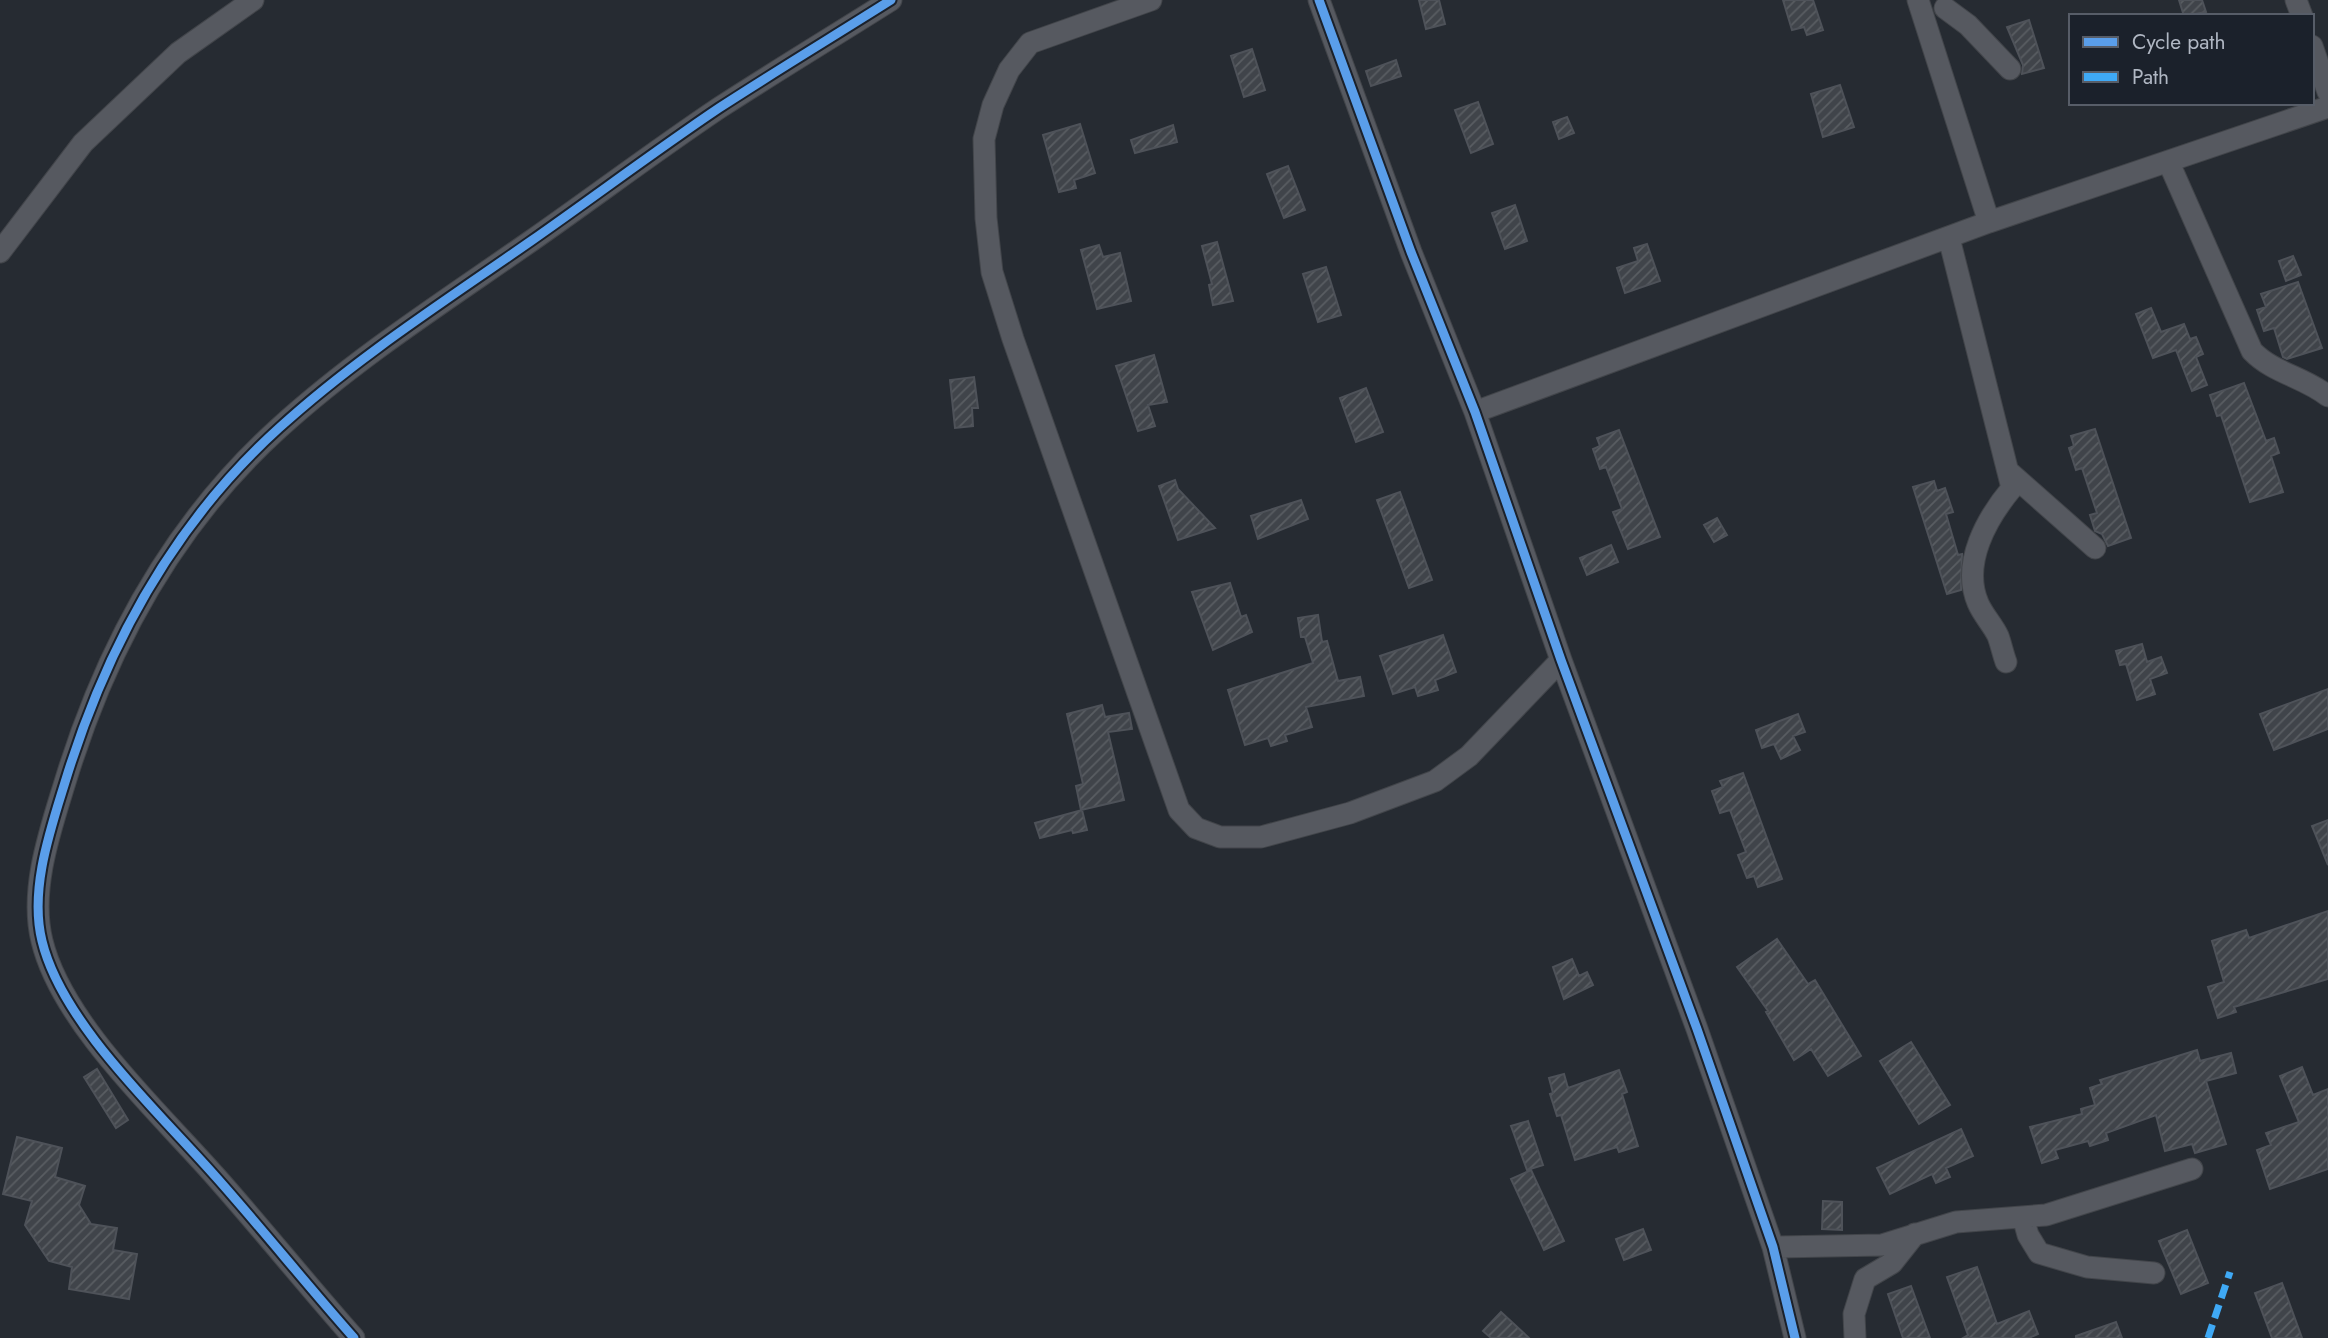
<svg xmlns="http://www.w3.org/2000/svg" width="2328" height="1338" font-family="Jost,sans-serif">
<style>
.building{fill:url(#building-hatch);stroke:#4e5259;stroke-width:2}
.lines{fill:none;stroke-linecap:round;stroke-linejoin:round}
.minor-casing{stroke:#42454a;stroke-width:23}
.minor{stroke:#565960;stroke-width:21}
.quiet{stroke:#3fa9f5;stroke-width:7;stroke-dasharray:14 7;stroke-linecap:butt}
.cycleway-casing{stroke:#1b212b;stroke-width:13}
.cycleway{stroke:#5a9eea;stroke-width:9}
</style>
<defs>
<pattern id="building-hatch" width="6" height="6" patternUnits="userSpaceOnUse" patternTransform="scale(1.75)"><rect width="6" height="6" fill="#40444a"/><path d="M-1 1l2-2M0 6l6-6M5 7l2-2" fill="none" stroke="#595d62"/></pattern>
</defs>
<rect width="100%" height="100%" fill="#262b32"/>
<path class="building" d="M 1419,0 L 1439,0 L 1445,24 L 1426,29 Z
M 1783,0 L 1813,0 L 1823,30 L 1807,35 L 1804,27 L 1792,30 Z
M 2179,0 L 2202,0 L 2206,12 L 2184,16 Z
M 2029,20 L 2044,68 L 2022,74 L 2023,65 L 2007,27 Z
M 1252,49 L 1265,90 L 1244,97 L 1231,56 Z
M 1396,60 L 1401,76 L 1371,86 L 1366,71 Z
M 1840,85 L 1854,127 L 1823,137 L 1811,94 Z
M 1478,102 L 1493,144 L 1471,153 L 1455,110 Z
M 1567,117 L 1574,133 L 1559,139 L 1553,122 Z
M 1080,124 L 1095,173 L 1074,180 L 1076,188 L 1059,192 L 1043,135 Z
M 1173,125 L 1177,142 L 1135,153 L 1131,140 Z
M 1288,166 L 1305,210 L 1284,218 L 1267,174 Z
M 1515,205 L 1527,241 L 1505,249 L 1492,213 Z
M 1217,242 L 1233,301 L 1213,305 L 1209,285 L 1212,284 L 1202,246 Z
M 1647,244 L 1660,281 L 1625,293 L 1617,268 L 1638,261 L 1634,248 Z
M 1099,245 L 1103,257 L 1120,253 L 1131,301 L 1097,309 L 1081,250 Z
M 2293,256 L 2301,275 L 2286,281 L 2279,261 Z
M 1326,267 L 1341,315 L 1318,322 L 1303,274 Z
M 2298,282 L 2322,348 L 2287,359 L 2283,357 L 2274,328 L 2264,331 L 2257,310 L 2266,307 L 2261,294 Z
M 2151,308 L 2161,332 L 2184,324 L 2190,339 L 2196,337 L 2203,354 L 2196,357 L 2207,385 L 2192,391 L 2176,350 L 2153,358 L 2136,314 Z
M 1154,355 L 1167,402 L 1148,405 L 1155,426 L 1138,431 L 1116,366 Z
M 974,377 L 978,408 L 972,408 L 973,426 L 955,428 L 950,380 Z
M 2244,383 L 2266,441 L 2274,438 L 2279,453 L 2271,456 L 2283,492 L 2250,502 L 2221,415 L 2217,416 L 2210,395 Z
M 1366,388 L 1383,432 L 1356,442 L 1340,398 Z
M 2095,429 L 2131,538 L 2108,546 L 2102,534 L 2095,531 L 2090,515 L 2097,513 L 2082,468 L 2076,470 L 2069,448 L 2074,446 L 2071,436 Z
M 1619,430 L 1660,537 L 1628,549 L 1613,512 L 1622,509 L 1606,467 L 1600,469 L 1593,449 L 1600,446 L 1597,438 Z
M 1175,480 L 1178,489 L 1215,528 L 1178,540 L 1159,486 Z
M 1934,481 L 1937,491 L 1945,488 L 1953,512 L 1946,514 L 1958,555 L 1962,554 L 1961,590 L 1947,594 L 1913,487 Z
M 1400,492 L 1432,580 L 1409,588 L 1377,500 Z
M 1301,500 L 1308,519 L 1258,539 L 1251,516 Z
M 1717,518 L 1727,535 L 1714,542 L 1704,525 Z
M 1611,545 L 1618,562 L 1587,575 L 1580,558 Z
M 1230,583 L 1241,617 L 1246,615 L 1252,632 L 1213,650 L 1192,592 Z
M 1318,615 L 1322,642 L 1327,641 L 1338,681 L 1360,677 L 1364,696 L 1306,707 L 1312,727 L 1285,735 L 1287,741 L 1271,746 L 1268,738 L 1245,745 L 1228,690 L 1313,663 L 1305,637 L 1301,637 L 1298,618 Z
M 1443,635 L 1456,672 L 1435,680 L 1438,690 L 1418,696 L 1415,687 L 1393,694 L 1380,656 Z
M 2142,644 L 2147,662 L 2161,657 L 2167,673 L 2150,679 L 2155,694 L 2137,700 L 2126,664 L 2120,665 L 2116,651 Z
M 2328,689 L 2328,729 L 2274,750 L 2260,714 Z
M 1102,705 L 1105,717 L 1129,713 L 1132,729 L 1108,732 L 1124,800 L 1081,810 L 1076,786 L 1083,784 L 1067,714 Z
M 1798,714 L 1805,732 L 1793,736 L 1800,750 L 1781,759 L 1774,744 L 1762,748 L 1756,730 Z
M 1743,773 L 1782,879 L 1758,887 L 1754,876 L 1747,878 L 1738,855 L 1746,852 L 1730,810 L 1720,813 L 1712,791 L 1723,787 L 1720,781 Z
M 1082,810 L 1087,830 L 1073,833 L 1072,830 L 1040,838 L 1035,823 Z
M 2328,820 L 2328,865 L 2312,826 Z
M 2328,911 L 2328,979 L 2234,1007 L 2236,1012 L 2218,1018 L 2208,987 L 2224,982 L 2212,941 L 2246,930 L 2249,938 Z
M 1777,939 L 1808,984 L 1815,980 L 1861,1056 L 1828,1076 L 1811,1049 L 1794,1060 L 1766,1012 L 1768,1011 L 1737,967 Z
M 1572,959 L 1579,976 L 1587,972 L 1593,985 L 1564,999 L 1553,967 Z
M 1911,1042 L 1950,1105 L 1919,1124 L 1880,1061 Z
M 2197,1050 L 2200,1061 L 2231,1053 L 2236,1073 L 2206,1081 L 2226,1144 L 2195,1153 L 2192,1144 L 2165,1151 L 2156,1115 L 2106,1133 L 2108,1140 L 2090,1146 L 2088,1141 L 2055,1150 L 2058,1158 L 2042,1163 L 2030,1127 L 2082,1114 L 2081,1109 L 2095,1105 L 2090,1088 L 2102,1084 L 2100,1080 Z
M 2302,1067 L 2313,1095 L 2328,1089 L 2328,1169 L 2270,1189 L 2257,1150 L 2271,1145 L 2266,1133 L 2299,1122 L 2280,1076 Z
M 97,1069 L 128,1120 L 116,1128 L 84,1077 Z
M 1619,1070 L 1627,1092 L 1622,1094 L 1638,1146 L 1619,1152 L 1617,1147 L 1575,1160 L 1561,1115 L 1557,1116 L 1550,1094 L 1553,1093 L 1549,1078 L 1564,1074 L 1568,1088 Z
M 1528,1121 L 1543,1165 L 1527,1170 L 1511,1126 Z
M 1961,1129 L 1973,1156 L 1946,1168 L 1950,1177 L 1936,1183 L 1932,1174 L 1890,1194 L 1877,1168 Z
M 17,1137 L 62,1148 L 55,1177 L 85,1186 L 79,1205 L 91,1224 L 117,1228 L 113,1250 L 137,1254 L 129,1299 L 69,1289 L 72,1267 L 49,1261 L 25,1225 L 32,1201 L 3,1194 Z
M 1531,1170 L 1564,1241 L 1544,1250 L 1511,1179 Z
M 1823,1201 L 1842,1202 L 1842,1230 L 1822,1229 Z
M 1643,1229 L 1651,1250 L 1624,1260 L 1616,1239 Z
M 2187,1230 L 2208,1283 L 2181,1294 L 2159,1241 Z
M 1977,1267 L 1997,1324 L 2029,1311 L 2038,1334 L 2029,1338 L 1963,1338 L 1968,1335 L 1947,1277 Z
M 2282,1283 L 2302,1338 L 2272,1338 L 2255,1293 Z
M 1911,1286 L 1930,1338 L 1903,1338 L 1888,1294 Z
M 1501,1312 L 1529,1338 L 1491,1338 L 1483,1331 Z
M 2116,1322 L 2122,1338 L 2076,1338 L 2076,1336 Z"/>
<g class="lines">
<g class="minor-casing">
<path id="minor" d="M 1151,0 L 1030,43 L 1009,70 L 993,105 L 984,139 L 986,218 L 992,272 L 1013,339 L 1179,810 L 1196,828 L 1220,837 L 1261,837 L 1350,813 L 1435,781 L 1469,756 L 1561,660
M 1319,0 L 1411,252 L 1475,412 L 1561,660 L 1697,1029 L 1773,1247 L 1795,1338
M 1918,0 L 1989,222
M 2296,0 L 2302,16
M 1945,8 L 1968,25 L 2010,69
M 2312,46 L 2328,92
M 2169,163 L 2252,351 C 2273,373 2304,377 2328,396
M 1949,238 L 2012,488 C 1987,518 1961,563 1978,603 C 1983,615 1993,625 1998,636 C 2001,644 2003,654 2006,662
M 0,252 L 83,143 L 178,53 L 253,0
M 1475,412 L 1989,222 L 2328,107
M 2008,471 L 2095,548
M 2023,1217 L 2028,1235 L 2039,1253 L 2087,1267 L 2154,1273
M 1773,1247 L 1882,1245 L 1956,1222 L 2046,1215 L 2192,1169
M 354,1338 C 307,1285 263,1230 216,1177 C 160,1113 62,1024 42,941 C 29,889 51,828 66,779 C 107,646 175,522 279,428 C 356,358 445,301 531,241 C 594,197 655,151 719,108 C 776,71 834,36 891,0
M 1855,1338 L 1854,1314 L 1865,1279 L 1892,1263 L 1915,1234"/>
</g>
<use href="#minor" class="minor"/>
<path class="quiet" d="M 2208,1338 L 2230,1272"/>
<g class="cycleway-casing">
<path id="cycleway" d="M 1319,0 L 1411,252 L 1475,412 L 1561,660 L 1697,1029 L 1773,1247 L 1795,1338
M 354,1338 C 307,1285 263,1230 216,1177 C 160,1113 62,1024 42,941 C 29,889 51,828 66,779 C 107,646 175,522 279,428 C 356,358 445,301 531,241 C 594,197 655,151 719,108 C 776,71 834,36 891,0"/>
</g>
<use href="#cycleway" class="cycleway"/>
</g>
<rect x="2069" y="14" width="245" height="91" fill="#1b212b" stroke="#575d68" stroke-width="2"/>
<rect x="2083" y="37" width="35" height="10" fill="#5a9eea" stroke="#575d68" stroke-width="2"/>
<text x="2132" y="49" font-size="21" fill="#b0b7c3">Cycle path</text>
<rect x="2083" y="72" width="35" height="10" fill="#3fa9f5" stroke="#575d68" stroke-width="2"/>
<text x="2132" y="84" font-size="21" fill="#b0b7c3">Path</text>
</svg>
